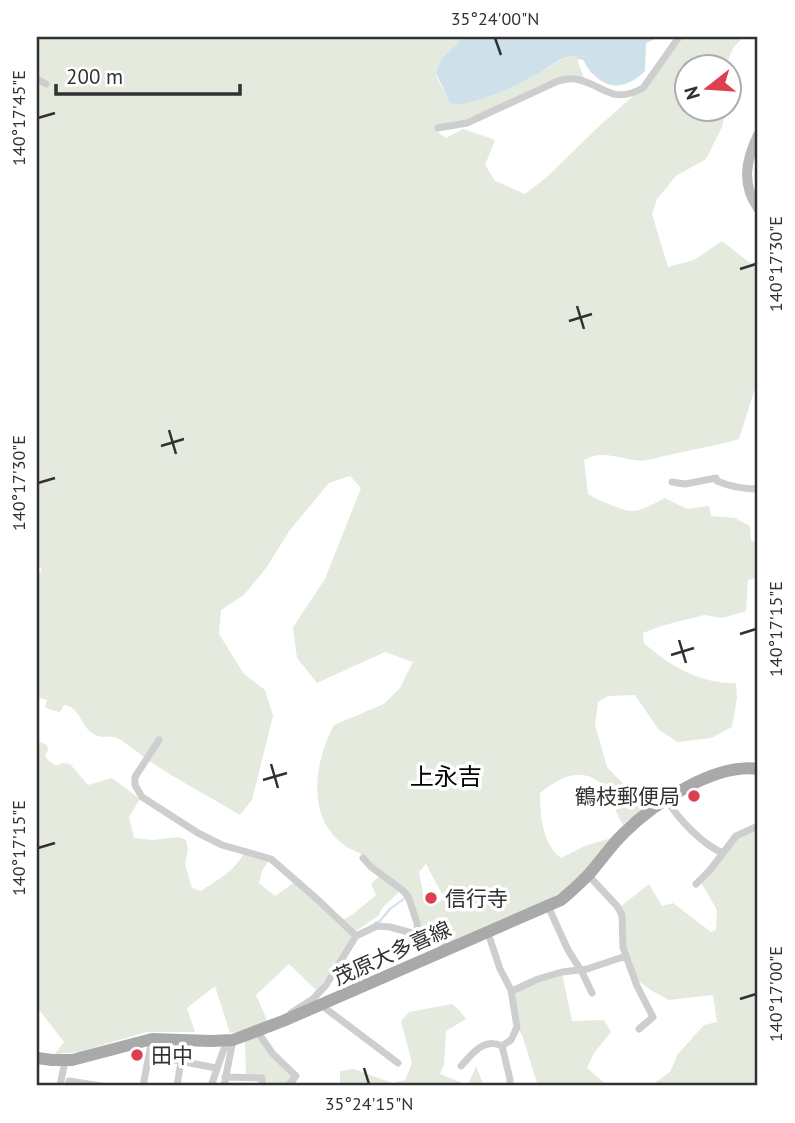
<svg xmlns="http://www.w3.org/2000/svg" width="795" height="1123" font-family="'PT Sans','Noto Sans JP',sans-serif">
<style>
.green{fill:#e4eadd;fill-rule:evenodd}
.water{fill:#cee1eb}
.lines{fill:none;stroke-linecap:round;stroke-linejoin:round}
.stream{stroke:#cee1eb;stroke-width:2}
.street{stroke:#cecece;stroke-width:7}
.secondary{stroke:#bbb;stroke-width:10}
.primary{stroke:#a9a9a9;stroke-width:12}
.ticks{fill:none;stroke:#313131;stroke-width:2.5}
.poi-dot{fill:#dc404f;stroke:#fff;stroke-width:2.5}
.labels{text-anchor:middle;dominant-baseline:central;stroke-width:7;stroke-linejoin:round;paint-order:stroke}
.poi-label{font-size:21px;fill:#313131;stroke:#fff;text-anchor:start}
.street-label{font-size:21px;fill:#313131;stroke:#fff}
.quarter-label{font-size:24px;fill:#000;stroke:#fff}
.neatline{fill:none;stroke:#313131;stroke-width:2.5}
.ticks-label{font-size:18px;text-anchor:middle;fill:#313131}
</style>
<rect width="100%" height="100%" fill="#fff"/>
<path class="green" d="M 37,37 L 462,37 L 456,45 L 441,59 L 436,73 L 439,82 L 451,103 C 479,94 508,85 536,74 C 551,68 559,56 576,56 L 584,78 L 571,75 L 559,78 L 464,121 L 455,122 L 436,131 L 446,138 L 463,129 L 495,140 L 485,165 L 495,181 L 525,194 L 547,177 L 596,129 L 633,96 L 681,37 L 745,37 C 735,43 728,54 728,66 L 686,66 L 686,108 L 726,109 L 722,127 L 706,159 L 676,176 L 657,199 L 652,214 L 668,267 L 694,260 L 722,241 L 750,263 L 758,262 L 758,379 L 739,439 C 716,446 693,449 669,455 C 662,456 655,459 648,460 C 626,464 607,447 584,460 L 588,494 C 595,499 623,511 632,511 C 642,511 655,503 665,498 L 687,509 L 709,506 L 711,516 L 735,518 L 750,526 L 751,541 L 758,542 L 758,578 L 748,580 L 746,611 L 722,618 L 704,615 L 661,626 L 643,633 L 644,643 C 670,666 700,684 736,683 L 737,698 L 732,727 L 711,738 L 678,742 L 659,730 L 635,695 L 608,696 L 598,702 L 595,725 L 607,767 L 645,807 L 623,825 C 617,815 606,788 599,782 C 579,766 557,779 540,793 C 540,815 542,844 561,858 L 587,845 L 612,838 C 592,862 574,886 546,901 L 450,943 L 419,934 C 417,924 414,906 409,897 C 405,889 388,880 380,873 C 374,867 368,859 361,854 C 353,850 345,847 338,840 C 306,811 316,759 334,725 L 384,704 L 400,688 L 413,662 L 385,652 L 317,683 L 297,658 L 293,627 L 325,579 L 361,488 L 350,476 L 329,483 L 290,530 L 266,568 L 244,595 L 221,610 L 219,634 L 244,674 L 265,690 L 273,716 L 252,800 L 240,815 C 210,797 179,781 151,762 C 143,757 122,739 115,737 C 107,735 101,739 94,734 C 80,727 81,707 64,705 L 60,712 L 51,710 L 45,707 L 47,700 L 37,697 L 37,574 L 41,572 L 41,569 L 37,565 ZM 426,864 L 442,894 L 464,899 L 463,902 L 446,897 L 437,903 L 425,904 L 419,872 Z
M 41,742 L 47,745 L 48,750 L 45,756 L 48,760 L 56,766 L 62,763 L 70,764 L 88,785 L 112,778 L 140,799 L 129,817 L 134,838 L 153,840 L 179,837 L 186,840 L 188,850 L 185,864 L 192,888 L 201,891 C 218,879 234,872 244,853 L 269,860 L 262,871 L 259,883 L 275,896 L 295,882 L 351,933 L 352,939 L 317,991 L 289,964 L 256,995 L 268,1022 L 245,1031 L 230,1033 L 215,986 L 187,1008 L 195,1032 L 146,1032 L 79,1052 L 55,1054 L 64,1042 L 37,1007 L 37,743 Z
M 758,827 L 758,1086 L 650,1086 L 670,1072 L 678,1054 L 704,1025 L 717,1022 L 713,995 L 669,1000 L 652,991 L 637,980 L 625,948 L 620,907 L 649,884 L 662,906 L 673,903 L 711,932 L 716,930 L 717,910 L 701,882 L 738,837 Z
M 380,875 L 401,890 L 384,906 L 378,916 L 356,931 L 353,930 L 342,920 L 352,915 L 376,895 L 371,884 Z
M 562,973 L 572,1021 L 604,1020 L 611,1032 L 594,1053 L 587,1068 L 608,1086 L 538,1086 L 522,1035 L 515,1024 L 510,992 Z
M 452,1004 L 459,1010 L 466,1019 L 446,1031 L 444,1064 L 440,1074 L 468,1085 L 476,1066 L 484,1086 L 349,1086 L 340,1083 L 340,1071 L 354,1069 L 392,1083 L 405,1080 L 412,1063 L 401,1021 L 409,1012 Z
M 258,1037 L 293,1075 L 286,1086 L 264,1086 L 264,1077 L 246,1076 L 245,1041 Z"/>
<path class="water" d="M 462,37 L 660,37 L 646,43 L 645,71 C 629,87 610,92 593,74 C 588,70 586,64 583,60 L 577,59 L 576,56 C 559,56 551,67 537,74 C 515,86 479,103 454,105 L 449,101 L 436,73 L 441,59 L 456,45 Z"/>
<g class="lines">
<path class="stream" d="M 375,923 L 380,921 L 390,909 L 405,898"/>
<path class="street" d="M 37,79 L 46,84
M 438,128 L 467,123 L 558,81 C 564,80 569,78 575,79 C 602,83 611,106 643,88 L 679,37
M 672,482 L 685,484 L 716,478 L 717,481 C 731,487 743,489 758,489
M 159,740 L 135,777 L 135,785 L 142,797 L 198,833 L 222,845 L 271,859 L 317,899 L 356,936
M 667,800 C 678,819 703,845 723,853
M 363,858 L 371,867 L 401,889 L 408,896 L 417,923 L 418,935
M 588,875 L 617,906 L 622,915 L 623,947 L 626,956 L 637,986 L 653,1017 L 639,1029
M 696,884 L 710,870 L 736,836 L 758,826
M 548,906 L 568,950 L 582,972 L 592,993
M 511,990 L 514,990 L 538,979 L 562,972 L 587,969 L 626,956
M 321,1005 L 398,1063
M 291,1013 L 313,999 L 326,985 L 356,936 L 377,926 L 390,927 L 416,934 L 442,944 L 448,948
M 257,1031 L 273,1054 L 296,1076 L 288,1086
M 502,1046 L 510,1079 L 510,1086
M 149,1055 L 216,1068
M 461,1066 C 472,1054 484,1037 502,1046 L 511,1040 L 517,1027 L 511,990 L 500,969 L 488,933
M 225,1077 L 262,1078 L 262,1086
M 60,1086 L 65,1061
M 68,1086 L 69,1081 L 101,1086
M 143,1086 L 152,1039
M 177,1086 L 181,1061
M 211,1086 L 227,1040
M 224,1086 L 233,1040"/>
<path class="secondary" d="M 758,135 C 746,160 741,184 758,208"/>
<path class="primary" d="M 37,1058 L 52,1060 L 72,1060 L 152,1039 L 211,1041 L 233,1040 L 283,1021 L 561,900 C 570,892 580,884 589,874 C 601,861 611,845 624,833 C 654,803 715,763 758,769"/>
</g>
<path class="ticks" d="M 495,38 L 501,55M 38,118 L 55,113M 740,269 L 756,264M 577,306 L 584,329M 569,321 L 592,314M 169,430 L 176,454M 161,446 L 184,439M 38,483 L 55,478M 740,634 L 756,629M 679,640 L 686,663M 671,655 L 694,648M 271,764 L 278,788M 263,780 L 287,773M 38,848 L 55,843M 740,999 L 756,994M 364,1068 L 369,1084"/>
<g class="poi-dot">
<circle cx="694" cy="796" r="7"/>
<circle cx="431" cy="898" r="7"/>
<circle cx="137" cy="1055" r="7"/>
</g>
<g class="labels">
<g class="poi-label">
<text x="680" y="796" text-anchor="end">鶴枝郵便局</text>
<text x="445" y="898">信行寺</text>
<text x="151" y="1055">田中</text>
</g>
<g class="street-label">
<text transform="translate(392 953) rotate(-24)">茂原大多喜線</text>
</g>
<g class="quarter-label">
<text x="446" y="776">上永吉</text>
</g>
</g>
<rect width="795" height="1123" fill="none" stroke="#ffffff" stroke-width="77"/>
<g transform="translate(708 88) rotate(253)"><circle r="33" fill="#ffffff" stroke="#adadad" stroke-width="2"/>
<path d="M0-5L12 26L0 18L-12 26Z" fill="#dc404f"/>
<text y="-10" font-size="19" font-weight="bold" text-anchor="middle" fill="#313131">N</text>
</g>
<path d="M56 84v10h184v-10" fill="none" stroke="#313131" stroke-width="3.5"/>
<text x="66" y="84" font-size="21" fill="#313131" stroke="#ffffff" stroke-width="5" paint-order="stroke">200 m</text>
<rect x="38" y="38" width="718" height="1046" class="neatline"/>
<g class="ticks-label">
<text x="495" y="25">35°24'00"N</text>
<text transform="translate(19 118) rotate(-90)" y="6">140°17'45"E</text>
<text transform="translate(776 264) rotate(-90)" y="6">140°17'30"E</text>
<text transform="translate(19 483) rotate(-90)" y="6">140°17'30"E</text>
<text transform="translate(776 629) rotate(-90)" y="6">140°17'15"E</text>
<text transform="translate(19 848) rotate(-90)" y="6">140°17'15"E</text>
<text transform="translate(776 994) rotate(-90)" y="6">140°17'00"E</text>
<text x="369" y="1110">35°24'15"N</text>
</g>
</svg>
